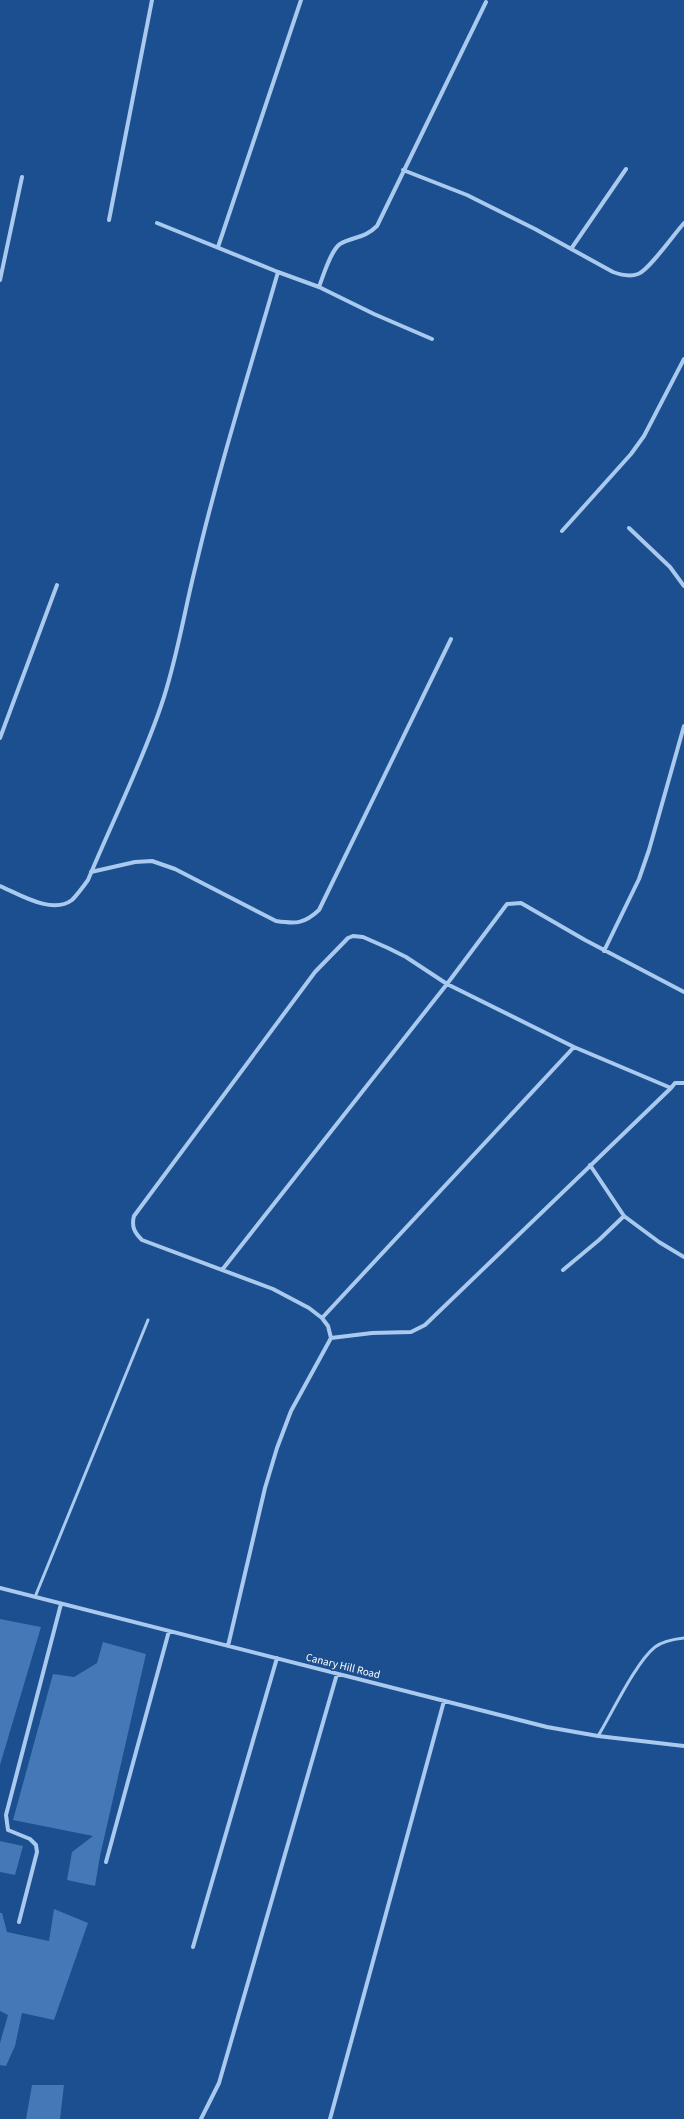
<svg xmlns="http://www.w3.org/2000/svg" width="684" height="2119" font-family="'Source Sans 3',sans-serif">
<style>
.building{fill:#4478b7}
.lines{fill:none;stroke-linecap:round;stroke-linejoin:round}
.service{stroke:#a9c9ee;stroke-width:3}
.minor{stroke:#a9c9ee;stroke-width:4}
.labels{text-anchor:middle;dominant-baseline:central;stroke-width:3.5;stroke-linejoin:round;paint-order:stroke}
.street-label{font-size:11px;fill:#fff;stroke:#1b4f8f}
</style>
<rect width="100%" height="100%" fill="#1b4f8f"/>
<path class="building" d="M 0,1619 L 41,1627 L 0,1765 Z
M 103,1642 L 146,1654 L 100,1856 L 95,1886 L 67,1880 L 72,1852 L 93,1836 L 13,1820 L 53,1674 L 74,1677 L 97,1663 Z
M 0,1841 L 23,1846 L 15,1875 L 0,1872 Z
M 54,1909 L 88,1923 L 54,2020 L 22,2013 L 15,2046 L 6,2066 L 0,2065 L 0,2043 L 8,2015 L 0,2011 L 0,1913 L 2,1913 L 7,1932 L 49,1941 Z
M 32,2085 L 64,2085 L 60,2119 L 26,2119 Z"/>
<g class="lines">
<path class="service" d="M 35,1597 L 148,1320
M 598,1736 C 612,1713 636,1662 655,1647 C 663,1641 675,1639 684,1638"/>
<path class="minor" d="M 403,170 L 467,195 L 535,229 L 613,272 C 621,275 630,277 638,274 C 649,270 675,233 684,223
M 109,220 L 152,0
M 157,223 L 278,272
M 218,247 L 301,0
M 571,249 L 626,169
M 0,280 L 22,177
M 319,287 L 374,314 L 432,339
M 629,528 L 670,567 L 684,586
M 562,531 L 631,454 L 644,436 L 684,359
M 0,738 L 57,585
M 91,872 L 135,862 L 152,861 L 175,869 L 276,921 C 296,924 304,924 319,910 L 451,639
M 0,886 C 19,894 52,915 72,900 C 78,894 83,887 88,880 C 112,822 141,765 161,706 C 177,660 184,612 196,565 C 219,467 250,369 278,272 L 319,287 C 323,276 331,250 340,244 C 354,236 364,239 377,226 L 486,2
M 604,951 L 639,879 L 649,850 L 684,726
M 671,1088 L 675,1083 L 684,1083
M 590,1165 L 624,1216 L 659,1242 L 684,1257
M 222,1270 L 447,984 L 507,904 L 521,903 L 585,940 L 684,992
M 563,1270 L 599,1240 L 624,1216
M 322,1318 L 574,1047
M 0,1588 L 547,1727 L 598,1736 L 684,1746
M 228,1646 L 265,1488 L 277,1448 L 291,1411 L 331,1338 L 372,1333 L 411,1332 L 425,1325 L 671,1088 L 574,1047 L 447,984 L 406,957 L 388,948 L 363,937 L 353,936 L 348,938 L 315,972 L 134,1216 C 131,1227 135,1233 142,1240 L 273,1289 L 309,1308 L 322,1318 L 328,1326 L 331,1338
M 106,1862 L 169,1631
M 19,1922 L 37,1852 L 36,1845 L 30,1839 L 8,1830 L 6,1815 L 61,1604
M 193,1947 L 277,1658
M 201,2119 L 219,2083 L 337,1674
M 330,2119 L 444,1701"/>
</g>
<g class="labels">
<g class="street-label">
<text transform="translate(343 1666) rotate(14)">Canary Hill Road</text>
</g>
</g>
</svg>
